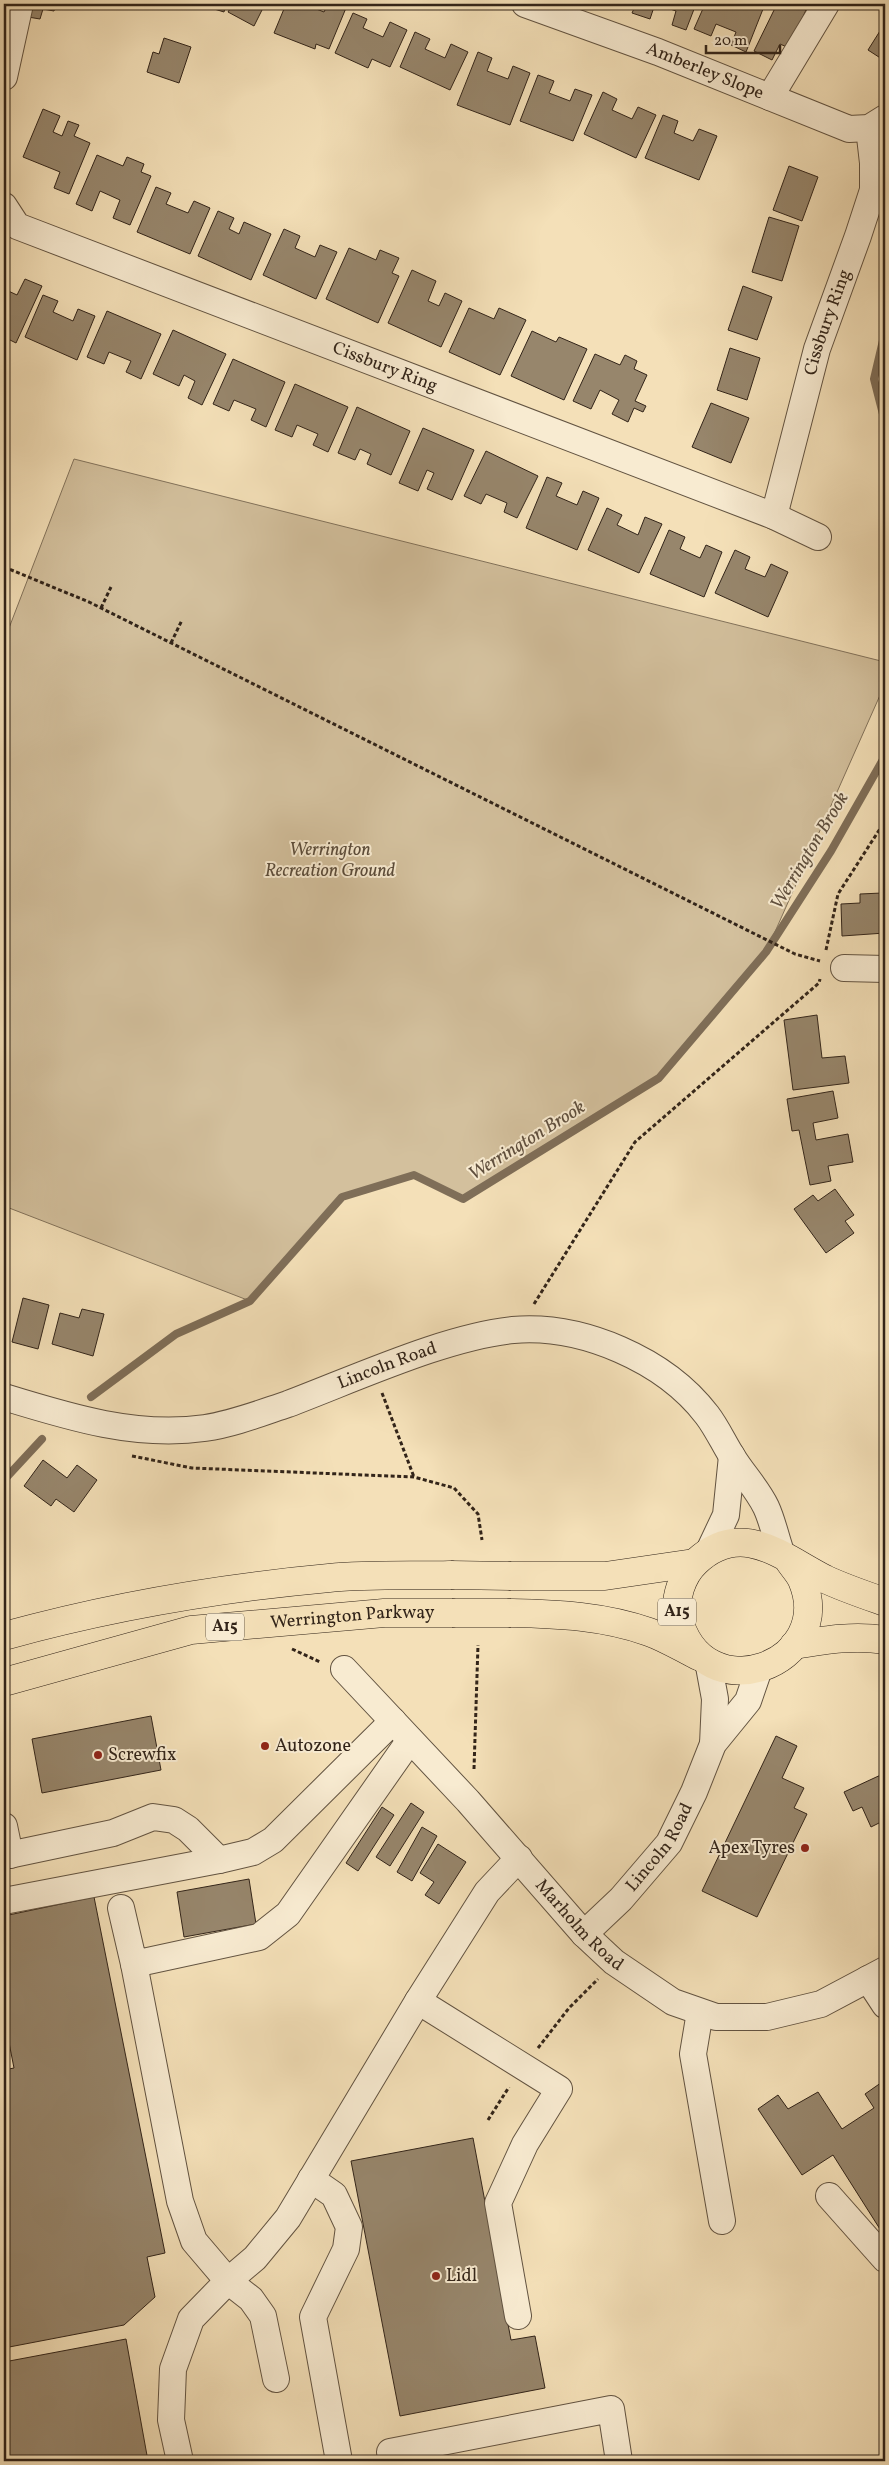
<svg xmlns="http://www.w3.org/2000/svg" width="889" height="2465" font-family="Vollkorn,serif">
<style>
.green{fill:#d3c09d;stroke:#82725b}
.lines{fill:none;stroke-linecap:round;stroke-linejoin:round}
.stream{stroke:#7f6e58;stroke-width:8}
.building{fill:#97866c;stroke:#322419}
.minor-casing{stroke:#625341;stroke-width:28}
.highway-casing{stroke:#322419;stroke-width:29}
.path{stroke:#322419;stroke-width:3;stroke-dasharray:4 2.5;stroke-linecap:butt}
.minor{stroke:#f8ebd1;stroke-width:26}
.highway{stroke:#f4e0b8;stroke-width:28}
.highway-bridge-casing{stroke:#322419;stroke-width:29;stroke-linecap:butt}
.highway-bridge{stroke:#f4e0b8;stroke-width:28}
.poi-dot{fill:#8f2418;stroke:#f8ebd1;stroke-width:2}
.labels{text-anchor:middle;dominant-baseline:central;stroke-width:4;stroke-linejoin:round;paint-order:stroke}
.shield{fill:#f8ebd1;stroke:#6d6050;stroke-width:1}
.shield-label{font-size:16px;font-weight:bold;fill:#322419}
.street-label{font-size:18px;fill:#322419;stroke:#f8ebd1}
.park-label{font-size:18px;font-style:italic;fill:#5a4b3a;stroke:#f8ebd1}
.poi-label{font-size:18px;fill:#322419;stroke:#f8ebd1;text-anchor:start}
.water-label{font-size:19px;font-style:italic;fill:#5f4f3e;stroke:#f8ebd1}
</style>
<rect width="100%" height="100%" fill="#f4e0b8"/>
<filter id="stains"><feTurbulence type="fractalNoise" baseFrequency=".004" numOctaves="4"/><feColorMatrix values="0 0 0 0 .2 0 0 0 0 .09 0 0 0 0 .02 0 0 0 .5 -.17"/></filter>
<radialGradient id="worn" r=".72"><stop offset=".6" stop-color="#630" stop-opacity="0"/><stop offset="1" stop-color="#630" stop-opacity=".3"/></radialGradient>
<path class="green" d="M 74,459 L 885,662 L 885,684 L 766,952 L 659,1078 L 463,1199 L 413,1175 L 342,1197 L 250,1301 L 4,1206 L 4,641 Z"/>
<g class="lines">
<path class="stream" d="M 885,332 L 874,379 L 885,422
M 91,1397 L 176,1334 L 250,1301 L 342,1197 L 414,1175 L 463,1199 L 659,1078 L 766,952 L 831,851 L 885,756
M 4,1480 L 42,1439"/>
</g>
<path class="building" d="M 25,4 L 56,4 L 54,11 L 43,9 L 40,19 L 22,16 Z
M 64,4 L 82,4 L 82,7 Z
M 121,4 L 149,4 L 148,9 Z
M 198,4 L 226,4 L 224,12 Z
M 233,4 L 265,4 L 254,26 L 228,12 Z
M 286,4 L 304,4 L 324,12 L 328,4 L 346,8 L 329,49 L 316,44 L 315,49 L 274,33 Z
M 636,4 L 655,4 L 650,19 L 632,13 Z
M 656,4 L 696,4 L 686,30 L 672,25 L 676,11 Z
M 705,4 L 765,4 L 746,52 L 731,45 L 736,32 L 716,24 L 711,36 L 694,29 Z
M 777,4 L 792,4 L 806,10 L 789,48 L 780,44 L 772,60 L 754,51 Z
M 353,13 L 367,19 L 363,28 L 383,37 L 390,22 L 407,30 L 390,67 L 372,59 L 368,68 L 335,53 Z
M 885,23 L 885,61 L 868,50 Z
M 415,32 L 430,39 L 425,49 L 445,58 L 451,44 L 468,52 L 450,90 L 400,67 Z
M 164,38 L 191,47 L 179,83 L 147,72 L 153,52 L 159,54 Z
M 478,52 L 492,58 L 487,71 L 508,79 L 513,66 L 530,73 L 510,125 L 457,105 Z
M 538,75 L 554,81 L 549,93 L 570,101 L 575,89 L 592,95 L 573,141 L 520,121 Z
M 603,92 L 617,99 L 612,110 L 632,119 L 638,107 L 656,115 L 636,158 L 584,134 Z
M 43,109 L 60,116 L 53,132 L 62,136 L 68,121 L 79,125 L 74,136 L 90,143 L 69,194 L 54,188 L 60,172 L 23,157 Z
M 663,115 L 678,121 L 674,133 L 693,141 L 699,129 L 717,136 L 699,180 L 645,158 Z
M 97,155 L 123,166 L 127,157 L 144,164 L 141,172 L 151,176 L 130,225 L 113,218 L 120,200 L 100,191 L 92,211 L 76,204 Z
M 789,166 L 818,177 L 802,221 L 773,210 Z
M 156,187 L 171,193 L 166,204 L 188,213 L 194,201 L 210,208 L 190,254 L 137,232 Z
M 218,211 L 234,218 L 229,229 L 239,234 L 244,222 L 271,234 L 251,280 L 198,256 Z
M 769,217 L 799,226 L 782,281 L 752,272 Z
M 284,229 L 300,236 L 295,248 L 315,257 L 320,245 L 337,252 L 316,299 L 263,275 Z
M 349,248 L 376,260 L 380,250 L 399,258 L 392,273 L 399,276 L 378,323 L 326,299 Z
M 412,270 L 436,281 L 428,301 L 439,306 L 445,293 L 462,301 L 441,347 L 388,323 Z
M 25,279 L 42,286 L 16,343 L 4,337 L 4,289 L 17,295 Z
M 743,286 L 772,297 L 757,340 L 728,330 Z
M 43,295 L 58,301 L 53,312 L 73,321 L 78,309 L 95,316 L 77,360 L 25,337 Z
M 469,308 L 494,319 L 499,308 L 526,320 L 500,375 L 449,352 Z
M 107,311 L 161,334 L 141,379 L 126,372 L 131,361 L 109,352 L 104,364 L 87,357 Z
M 173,330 L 226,354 L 202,405 L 188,398 L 195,381 L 184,375 L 179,386 L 153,374 Z
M 532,331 L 556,342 L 559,337 L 587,349 L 564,400 L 511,376 Z
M 730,348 L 760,358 L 747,400 L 717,390 Z
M 595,354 L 620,365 L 625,355 L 637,361 L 634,369 L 647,375 L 635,401 L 646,406 L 643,412 L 634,408 L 628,422 L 612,414 L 619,400 L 600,390 L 591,409 L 573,401 Z
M 233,359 L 285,382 L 266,427 L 251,420 L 256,409 L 234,400 L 229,411 L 213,404 Z
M 295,384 L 348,407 L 328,452 L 313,445 L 318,434 L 297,425 L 292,437 L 275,430 Z
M 711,403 L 749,418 L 731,463 L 692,447 Z
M 357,407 L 410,431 L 391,475 L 367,464 L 371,454 L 360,449 L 355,460 L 338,453 Z
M 423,428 L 474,450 L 452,500 L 427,489 L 434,473 L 427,470 L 418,491 L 399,483 Z
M 486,451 L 538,476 L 517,518 L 504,512 L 507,503 L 486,494 L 481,504 L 464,496 Z
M 547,477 L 562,483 L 556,496 L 577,505 L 583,491 L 599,498 L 577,550 L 526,528 Z
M 607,508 L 622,515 L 617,525 L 638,535 L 645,517 L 662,524 L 639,573 L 588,550 Z
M 669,530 L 685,537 L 680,549 L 700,558 L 706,545 L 722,552 L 704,597 L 650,574 Z
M 735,550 L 750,557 L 745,569 L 765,577 L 771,564 L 788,572 L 768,617 L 715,593 Z
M 882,893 L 883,906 L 885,906 L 885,933 L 842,936 L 841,904 L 860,903 L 860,894 Z
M 817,1015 L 822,1058 L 845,1056 L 849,1083 L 793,1090 L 784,1020 Z
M 833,1091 L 838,1118 L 813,1123 L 816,1140 L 848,1134 L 853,1162 L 828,1166 L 831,1181 L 810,1185 L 799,1130 L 792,1131 L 787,1099 Z
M 835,1189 L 854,1215 L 845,1221 L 854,1233 L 826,1253 L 794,1209 L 813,1195 L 818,1201 Z
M 23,1298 L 49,1305 L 38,1349 L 12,1342 Z
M 82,1309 L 104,1314 L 93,1356 L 52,1344 L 60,1313 L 79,1318 Z
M 43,1460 L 67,1478 L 77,1465 L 97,1480 L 74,1512 L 56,1499 L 51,1506 L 24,1486 Z
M 151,1716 L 161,1770 L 42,1793 L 32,1739 Z
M 776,1736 L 797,1746 L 782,1778 L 804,1788 L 794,1808 L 807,1814 L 757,1917 L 702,1891 Z
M 885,1773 L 885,1820 L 871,1827 L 862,1807 L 853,1811 L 844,1792 Z
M 411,1803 L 424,1812 L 390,1866 L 376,1857 Z
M 382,1807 L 394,1815 L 358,1871 L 346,1863 Z
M 422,1827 L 437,1836 L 412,1881 L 397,1872 Z
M 438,1844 L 466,1862 L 439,1904 L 425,1895 L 434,1882 L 420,1873 Z
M 249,1879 L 256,1924 L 184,1937 L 177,1892 Z
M 94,1897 L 165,2253 L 147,2257 L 155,2297 L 124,2325 L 4,2348 L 4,2070 L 14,2068 L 4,2017 L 4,1916 Z
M 885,2080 L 885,2237 L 833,2155 L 802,2175 L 758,2109 L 778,2095 L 788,2109 L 818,2092 L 842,2129 L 874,2108 L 865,2094 Z
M 473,2138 L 511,2340 L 535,2336 L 545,2388 L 400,2416 L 351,2161 Z
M 126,2339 L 148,2461 L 4,2461 L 4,2362 Z"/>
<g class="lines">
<g class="minor-casing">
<g id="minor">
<path id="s1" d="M 525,4 L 658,52 L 849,129 L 869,128 L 885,118"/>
<path d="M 4,77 L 20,4"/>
<path d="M 770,97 L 826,4"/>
<path id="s2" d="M 4,206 L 17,226 L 774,516 L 818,537"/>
<path id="s3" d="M 774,516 L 817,349 L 858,236 L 873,190 L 873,163 L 869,128"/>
<path d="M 844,968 L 885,969"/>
<path id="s4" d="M 4,1397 C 69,1417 136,1438 205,1428 C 233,1424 261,1413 288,1404 C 335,1386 381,1366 429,1350 C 456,1341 485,1333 513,1330 C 582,1324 665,1360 707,1415 C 717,1428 724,1444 733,1458 C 743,1474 758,1490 766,1507 C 773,1522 776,1539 782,1555"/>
<path d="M 709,1551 L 726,1515 L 732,1456"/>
<path d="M 708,1661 L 715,1699 L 713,1744"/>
<path id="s5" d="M 344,1669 L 468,1801 L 584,1934 L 614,1962 L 673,2002 L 716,2017 L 767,2017 L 821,2004 L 885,1970"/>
<path d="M 4,1826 L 10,1855"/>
<path d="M 4,1856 L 113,1833 L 153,1817 L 174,1820 L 188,1829 L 219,1860"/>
<path d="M 4,1901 L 219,1860 L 253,1852 L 273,1840 L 393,1721"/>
<path d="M 121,1908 L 134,1964 L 259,1937 L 288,1914 L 410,1740"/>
<path id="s6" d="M 584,1934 L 621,1899 L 669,1843 L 694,1792 L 713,1744 L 748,1701 L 759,1669"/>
<path d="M 134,1964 L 180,2201 L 194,2241 L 228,2281 L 191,2319 L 173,2369 L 171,2420 L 180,2461"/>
<path d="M 868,1979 L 885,2005"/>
<path d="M 418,2001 L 559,2089 L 525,2144 L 498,2203 L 518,2316"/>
<path d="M 700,2012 L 693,2054 L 722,2221"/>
<path d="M 311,2179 L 334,2195 L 349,2227 L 346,2249 L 313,2317 L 339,2461"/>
<path d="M 829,2196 L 885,2259"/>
<path d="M 276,2379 L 263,2316 L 251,2299 L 228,2281 L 255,2258 L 288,2218 L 418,2001 L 487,1892 L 519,1858"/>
<path d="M 390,2452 L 611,2409 L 619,2461"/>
</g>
</g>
<g class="highway-casing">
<g id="highway">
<path d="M 789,1561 C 793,1567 799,1573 802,1580 C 838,1664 703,1715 678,1617 C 674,1599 682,1575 696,1562 C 741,1519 782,1557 825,1579 C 844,1588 865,1595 885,1602"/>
<path d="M 511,1576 L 605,1576 L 694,1563"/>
<path d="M 511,1613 C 558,1614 604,1616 649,1632 C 666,1638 682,1648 698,1656"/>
<path d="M 4,1636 C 109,1607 220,1588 329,1578 C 369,1574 411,1576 451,1575"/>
<path d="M 794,1645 C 825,1640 854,1635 885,1640"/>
<path id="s7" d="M 4,1682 L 191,1630 L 384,1613 L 452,1613"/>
</g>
</g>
<path class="path" d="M 4,567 L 89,602 L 795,954 L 820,961
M 101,608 L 111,587
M 171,643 L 182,620
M 826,950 L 838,894 L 885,821
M 534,1304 L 635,1142 L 819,983 L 820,979
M 382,1393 L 414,1477
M 132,1456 L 192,1468 L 414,1477 L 454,1488 L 478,1514 L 482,1540
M 292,1649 L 320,1662
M 474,1769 L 478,1645
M 538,2048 L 569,2008 L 598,1979
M 488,2120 L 509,2087"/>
<use href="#minor" class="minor"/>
<use href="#highway" class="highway"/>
<g class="highway-bridge-casing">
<path id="highway-bridge" d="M 451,1575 L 511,1576
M 452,1613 L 511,1613"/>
</g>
<use href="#highway-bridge" class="highway-bridge"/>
</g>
<g class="poi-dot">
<circle cx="265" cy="1746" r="5"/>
<circle cx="98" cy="1755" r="5"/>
<circle cx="805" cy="1848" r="5"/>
<circle cx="436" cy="2276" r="5"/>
</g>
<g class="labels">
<g class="shield">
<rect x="658" y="1598.5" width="38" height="27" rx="4"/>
<rect x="206" y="1613.5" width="38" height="27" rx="4"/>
</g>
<g class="shield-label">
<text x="677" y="1612">A15</text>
<text x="225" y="1627">A15</text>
</g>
<g class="street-label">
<text stroke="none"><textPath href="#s1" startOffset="192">Amberley Slope</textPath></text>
<text stroke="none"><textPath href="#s3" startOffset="201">Cissbury Ring</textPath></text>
<text stroke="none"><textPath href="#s2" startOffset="418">Cissbury Ring</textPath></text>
<text stroke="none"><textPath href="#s4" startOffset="398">Lincoln Road</textPath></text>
<text stroke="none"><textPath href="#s7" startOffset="356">Werrington Parkway</textPath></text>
<text stroke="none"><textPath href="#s6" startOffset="116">Lincoln Road</textPath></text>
<text stroke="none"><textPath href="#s5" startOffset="348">Marholm Road</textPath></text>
</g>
<g class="park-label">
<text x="330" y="850">Werrington<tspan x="330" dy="21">Recreation Ground</tspan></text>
</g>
<g class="poi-label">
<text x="275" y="1746">Autozone</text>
<text x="108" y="1755">Screwfix</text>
<text x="795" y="1848" text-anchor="end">Apex Tyres</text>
<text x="446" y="2276">Lidl</text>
</g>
<g class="water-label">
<text transform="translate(810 851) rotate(-59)">Werrington Brook</text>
<text transform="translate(527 1141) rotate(-32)">Werrington Brook</text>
</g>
</g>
<rect width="889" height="2465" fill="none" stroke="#f4e0b8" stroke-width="20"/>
<rect x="5" y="5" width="879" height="2455" fill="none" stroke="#322419" stroke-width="2.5"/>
<rect x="10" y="10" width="869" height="2445" fill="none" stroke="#322419"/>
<path d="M706 45v8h74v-8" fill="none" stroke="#322419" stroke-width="2.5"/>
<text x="714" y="45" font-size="15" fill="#322419" stroke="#f8ebd1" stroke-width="4" paint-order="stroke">20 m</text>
<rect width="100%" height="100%" filter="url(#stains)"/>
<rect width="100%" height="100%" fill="url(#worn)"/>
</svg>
